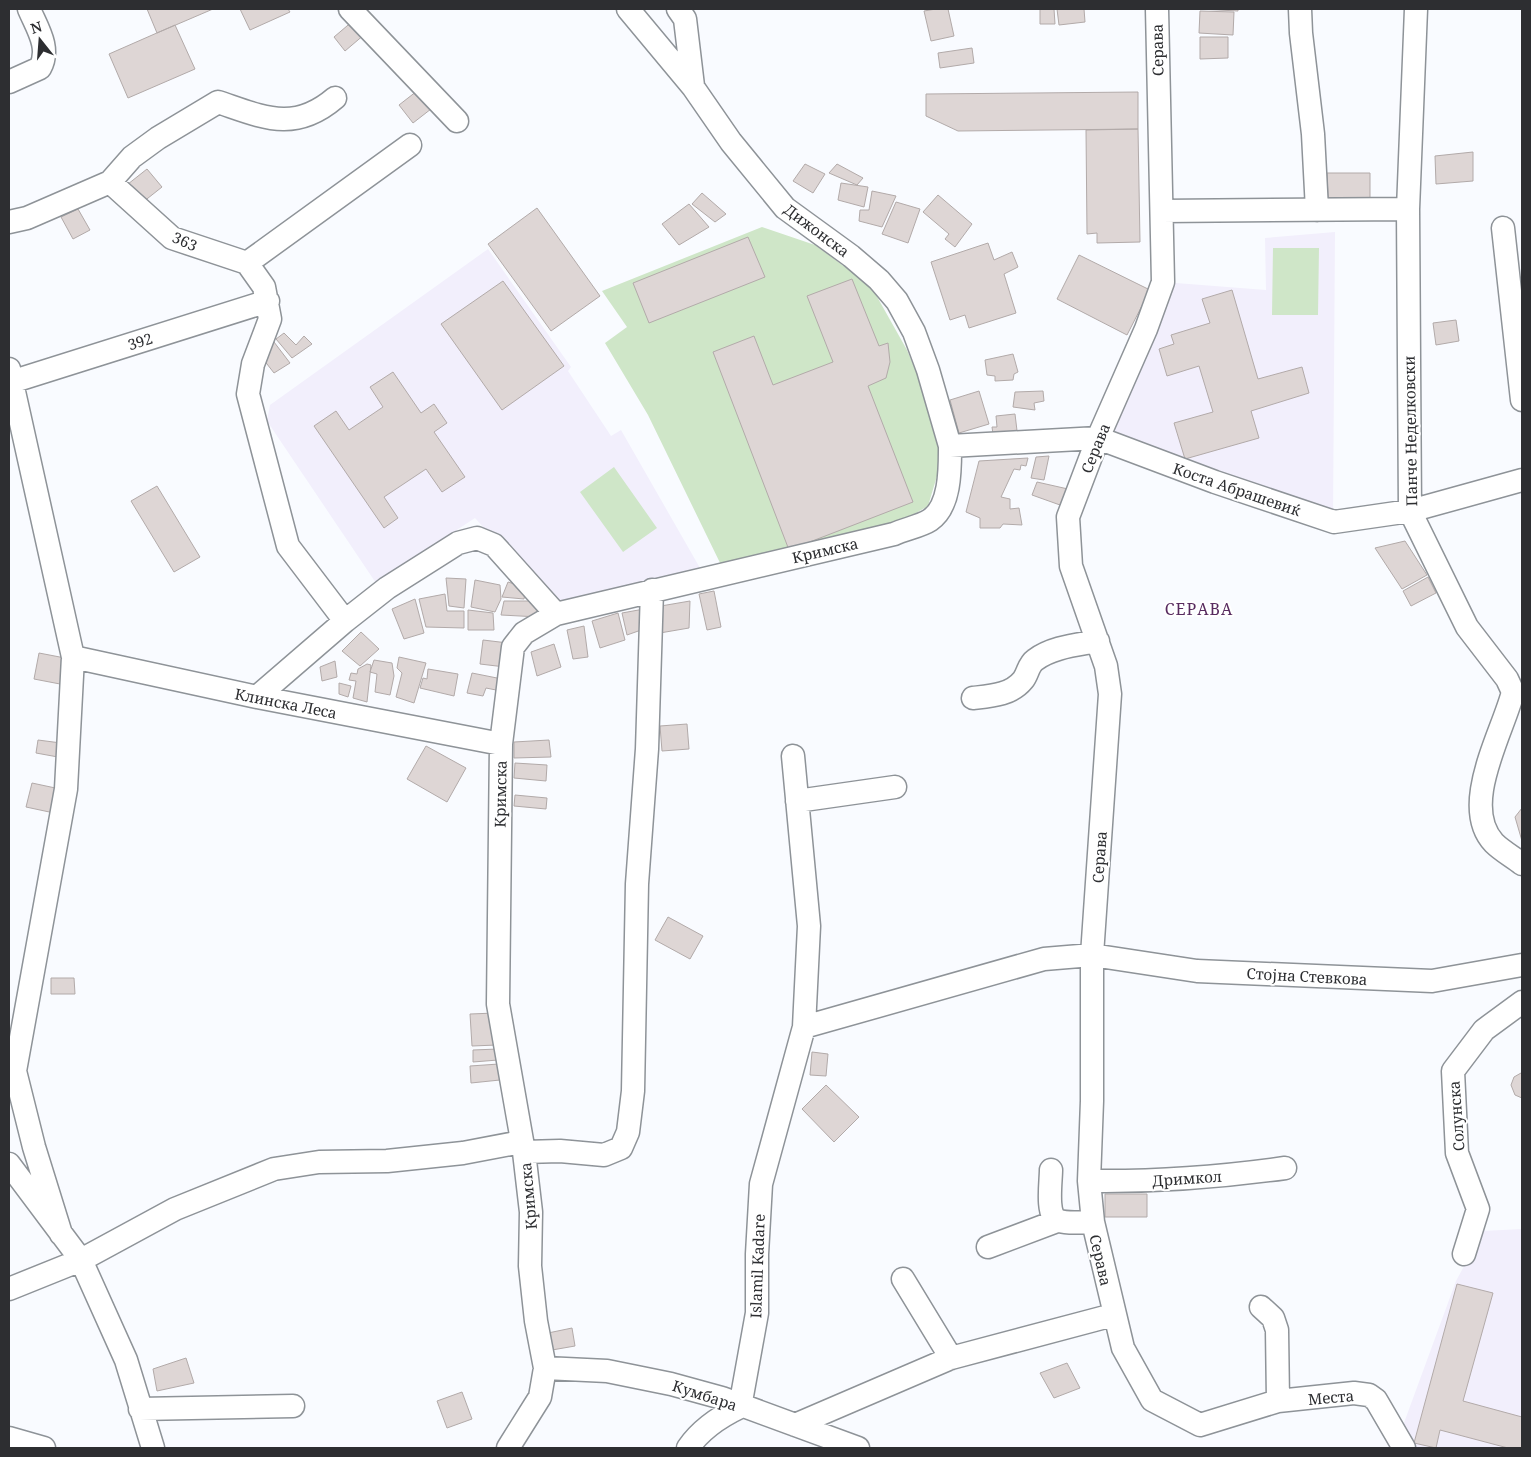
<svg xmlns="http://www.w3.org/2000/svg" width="1531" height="1457" font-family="'Noto Serif',serif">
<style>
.education{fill:#f2effc}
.green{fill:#cfe6c8}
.building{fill:#ded6d5;stroke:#b2aaa9}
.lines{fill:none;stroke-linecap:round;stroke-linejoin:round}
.minor-casing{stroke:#8e9398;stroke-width:25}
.minor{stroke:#fff;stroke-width:22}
.labels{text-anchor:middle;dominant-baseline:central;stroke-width:4;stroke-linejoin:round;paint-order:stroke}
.street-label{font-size:15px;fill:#2d2e31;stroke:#fff}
.neighbourhood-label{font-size:16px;letter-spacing:1px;fill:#582b5f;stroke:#fff}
</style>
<rect width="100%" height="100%" fill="#f9fbff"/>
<path class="education" d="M 1335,232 L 1333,519 L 1112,434 L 1163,282 L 1266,290 L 1265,238 Z
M 488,249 L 571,367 L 568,371 L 611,436 L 621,430 L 700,568 L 554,605 L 475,518 L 376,583 L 267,421 L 270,405 Z
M 1522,1229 L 1522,1448 L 1410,1448 L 1401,1431 L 1456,1281 L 1483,1231 Z"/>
<path class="green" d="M 762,227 L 815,245 L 871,286 L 907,350 L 925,393 L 943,456 L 928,506 L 892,527 L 723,569 L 648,415 L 605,343 L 627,327 L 602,291 Z
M 1273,248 L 1319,248 L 1318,315 L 1272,315 Z
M 614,467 L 657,528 L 623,552 L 580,492 Z"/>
<path class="building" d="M 147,9 L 213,9 L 157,33 Z
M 240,9 L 288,9 L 290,12 L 250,30 Z
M 936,9 L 948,9 L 954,36 L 931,41 L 924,11 Z
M 1040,9 L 1054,9 L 1055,24 L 1040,24 Z
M 1057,9 L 1084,9 L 1085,22 L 1059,25 Z
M 1199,9 L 1238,9 L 1238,11 Z
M 1200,11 L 1234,12 L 1233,35 L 1199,33 Z
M 354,20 L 365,34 L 345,51 L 334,37 Z
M 175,25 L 195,69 L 128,98 L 109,54 Z
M 1200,37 L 1228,37 L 1228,58 L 1200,59 Z
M 972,48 L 974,63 L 940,68 L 938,53 Z
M 417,91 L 431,109 L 413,123 L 399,105 Z
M 1138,92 L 1138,129 L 958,131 L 926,116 L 926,94 Z
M 1138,129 L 1140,242 L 1097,243 L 1097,233 L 1087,234 L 1086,130 Z
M 1473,152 L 1473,181 L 1436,184 L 1435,156 Z
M 805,164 L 825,174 L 813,193 L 793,181 Z
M 837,164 L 863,178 L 857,185 L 829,173 Z
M 147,169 L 162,187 L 138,206 L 123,188 Z
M 1327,173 L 1370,173 L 1370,198 L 1328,198 Z
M 841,183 L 868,187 L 864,207 L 838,200 Z
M 872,191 L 896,196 L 882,227 L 859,221 L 860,210 L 869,210 Z
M 702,193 L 726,214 L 715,222 L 692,204 Z
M 938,195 L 972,224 L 955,247 L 945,239 L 949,234 L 923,212 Z
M 896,202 L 920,209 L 908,243 L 882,234 Z
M 689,204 L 709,227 L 679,245 L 662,224 Z
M 537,208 L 600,296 L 551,331 L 488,244 Z
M 78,209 L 90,230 L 73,239 L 61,217 Z
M 748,237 L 765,277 L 649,323 L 633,283 Z
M 988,243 L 994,260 L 1012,252 L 1018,267 L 1004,274 L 1016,313 L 969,328 L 965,315 L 950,320 L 931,262 Z
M 1079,255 L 1150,290 L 1127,335 L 1057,299 Z
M 852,279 L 879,346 L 888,343 L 890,362 L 886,378 L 868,386 L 913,502 L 789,550 L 713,352 L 754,336 L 773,385 L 833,362 L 807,296 Z
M 503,281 L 564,366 L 502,410 L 441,324 Z
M 1232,290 L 1258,379 L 1302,367 L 1309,393 L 1251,411 L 1259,438 L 1185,459 L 1174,423 L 1213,412 L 1199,366 L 1167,376 L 1159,349 L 1174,344 L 1171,335 L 1210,323 L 1202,299 Z
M 1456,320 L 1459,341 L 1436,345 L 1433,323 Z
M 284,333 L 296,345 L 304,336 L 312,344 L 292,358 L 276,339 Z
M 274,342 L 290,363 L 274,373 L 260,355 Z
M 1013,354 L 1018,372 L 1014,374 L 1013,380 L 995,381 L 995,376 L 987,375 L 985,360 Z
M 393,372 L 421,413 L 434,404 L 447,423 L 434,432 L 465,477 L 442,492 L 426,469 L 384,497 L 398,518 L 384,528 L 314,426 L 336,411 L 349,430 L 383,407 L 370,387 Z
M 979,391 L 989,424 L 959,433 L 950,400 Z
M 1043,391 L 1044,401 L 1034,403 L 1035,410 L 1013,407 L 1015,392 Z
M 1015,414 L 1018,439 L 994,441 L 992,427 L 997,427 L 996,416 Z
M 1049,456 L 1044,480 L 1031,478 L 1036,457 Z
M 1028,458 L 1026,466 L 1021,465 L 1020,470 L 1014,469 L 1001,497 L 1010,499 L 1010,509 L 1019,508 L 1022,525 L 1003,524 L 1000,528 L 980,528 L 980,518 L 966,512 L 979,461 Z
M 1037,482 L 1068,489 L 1060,505 L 1032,495 Z
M 157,486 L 200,557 L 174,572 L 131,501 Z
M 1405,541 L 1427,575 L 1402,589 L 1375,548 Z
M 1428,577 L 1436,593 L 1411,606 L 1403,591 Z
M 446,578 L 466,579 L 464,608 L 449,606 Z
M 475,580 L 500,585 L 501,599 L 495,612 L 471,607 Z
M 508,582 L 521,586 L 525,593 L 524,599 L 502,597 Z
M 714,591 L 721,627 L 707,630 L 699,594 Z
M 445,594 L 447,611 L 464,611 L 464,628 L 426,627 L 419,599 Z
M 415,599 L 424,633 L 404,639 L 392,609 Z
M 504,601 L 538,601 L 539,617 L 501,615 Z
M 690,601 L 689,628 L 654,634 L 655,607 Z
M 644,609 L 644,629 L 627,635 L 622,613 Z
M 468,610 L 493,613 L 494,630 L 468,630 Z
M 618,613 L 625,640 L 600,648 L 592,621 Z
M 584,626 L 588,657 L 573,659 L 567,630 Z
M 361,632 L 379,649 L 360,666 L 342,651 Z
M 483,640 L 508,643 L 505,667 L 480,664 Z
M 554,644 L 561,667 L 537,676 L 531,652 Z
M 39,653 L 65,658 L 60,684 L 34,679 Z
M 399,657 L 426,663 L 414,703 L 396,697 L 402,673 L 397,668 Z
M 374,660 L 392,663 L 394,676 L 390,695 L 375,692 L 377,674 L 370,672 Z
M 335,661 L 337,677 L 322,681 L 320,667 Z
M 367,664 L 371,665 L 367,702 L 353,698 L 356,681 L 349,680 L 351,673 L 357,674 L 358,669 Z
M 428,669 L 458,674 L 454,696 L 420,688 L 423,678 L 427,679 Z
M 472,673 L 502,679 L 501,691 L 486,688 L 483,696 L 467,693 Z
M 339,683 L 351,686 L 348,697 L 339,694 Z
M 687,724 L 689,749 L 662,751 L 660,726 Z
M 38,740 L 61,743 L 58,757 L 36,753 Z
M 549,740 L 551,757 L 514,758 L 514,742 Z
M 426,746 L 466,768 L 447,802 L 407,779 Z
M 515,763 L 547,765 L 546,781 L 514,778 Z
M 32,783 L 60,789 L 54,813 L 26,807 Z
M 515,795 L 547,798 L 546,809 L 514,806 Z
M 1522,808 L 1522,841 L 1515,817 Z
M 668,917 L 703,936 L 690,959 L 655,940 Z
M 51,978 L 74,978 L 75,994 L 51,994 Z
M 495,1013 L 497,1045 L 472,1046 L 470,1014 Z
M 498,1049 L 498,1060 L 473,1062 L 473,1050 Z
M 812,1052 L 828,1054 L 826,1076 L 810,1075 Z
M 499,1064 L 500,1080 L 471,1083 L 470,1066 Z
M 1521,1073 L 1522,1073 L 1522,1098 L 1515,1095 L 1511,1085 L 1514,1077 Z
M 826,1085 L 859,1117 L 834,1142 L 802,1109 Z
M 1105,1194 L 1147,1194 L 1147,1217 L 1105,1217 Z
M 1457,1284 L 1493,1293 L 1463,1401 L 1522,1417 L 1522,1448 L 1508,1448 L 1440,1430 L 1436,1448 L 1414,1443 Z
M 572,1328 L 575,1346 L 552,1350 L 548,1333 Z
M 186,1358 L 194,1383 L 157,1391 L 153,1369 Z
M 1067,1363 L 1080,1388 L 1054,1398 L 1040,1373 Z
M 462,1392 L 472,1419 L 447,1428 L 437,1401 Z"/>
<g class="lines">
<g class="minor-casing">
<path id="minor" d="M 350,9 L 457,121
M 678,9 L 685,19 L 693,86
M 1157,9 L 1163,282 L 1146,329 L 1098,438 L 1068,517 L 1071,566 L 1106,666 L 1110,694 L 1092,955 L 1092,1101 L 1089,1181 L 1093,1222 L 1123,1348 L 1152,1400 L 1200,1425 L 1278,1401 L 1354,1393 L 1369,1395 L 1376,1400 L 1404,1448
M 1300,9 L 1301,33 L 1313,134 L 1317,210
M 1416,9 L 1408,209 L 1410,511 L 1467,627 L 1507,679 L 1513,692 C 1503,732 1459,806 1494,843 C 1502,851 1513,857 1522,864
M 9,82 L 40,68 C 51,48 37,28 29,9
M 410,145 L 247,263 L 264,287 L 270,319 L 253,364 L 248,394 L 288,546 L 345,621 L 387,588 L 458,543 L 477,538 L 494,545 L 556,614
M 110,182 L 172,238 L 247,263
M 1162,211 L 1408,209
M 9,222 L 27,218 L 110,182 L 132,157 L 158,138 L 218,102 C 263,117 294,133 335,98
M 1503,228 L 1522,400
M 9,369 L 73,657 L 66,789 L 15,1071 L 34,1147 L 61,1234
M 11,382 L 268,301
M 950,446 L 1098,438 L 1215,482 L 1334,522 L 1410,511 L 1522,480
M 73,657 L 257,697 L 501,744
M 257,697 L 345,621
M 973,698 C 991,696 1011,695 1023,680 C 1028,674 1028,665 1035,660 C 1052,647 1077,645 1098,641
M 797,801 L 895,787
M 804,1027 L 1044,959 L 1092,955 L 1197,971 L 1432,981 L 1522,965
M 524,1152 L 560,1151 L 604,1155 L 621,1148 L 628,1132 L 633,1091 L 637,884 L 647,749 L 652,590
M 9,1164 L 81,1260 L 126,1360 L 153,1448
M 1051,1170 C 1051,1181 1046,1215 1057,1220 C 1065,1224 1083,1222 1093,1222
M 1089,1181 C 1155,1182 1220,1177 1285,1168
M 988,1247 L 1057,1221
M 1464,1254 L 1478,1209 L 1457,1153 L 1453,1071 L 1484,1030 L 1522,1002
M 903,1279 L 951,1358
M 9,1289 L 81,1260 L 175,1209 L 274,1169 L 319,1162 L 387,1161 L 463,1153 L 521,1142
M 1261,1307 L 1273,1318 L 1277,1330 L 1278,1401
M 545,1368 L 607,1371 L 671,1384 L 722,1398 L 858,1448
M 740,1407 L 757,1313 L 757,1254 L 761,1184 L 804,1027 L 809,926 L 793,756
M 140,1409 L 293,1406
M 795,1425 L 951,1358 L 1113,1315
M 9,1438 L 44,1448
M 508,1448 L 540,1397 L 545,1368 L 536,1321 L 530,1266 L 531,1212 L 524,1152 L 498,1004 L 501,744 L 513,647 L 524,633 L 556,614 L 894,534 C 905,529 921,526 930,520 C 951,506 950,467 950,446 L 928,370 L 914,332 L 897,301 L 879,280 L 851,256 L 785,208 L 731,142 L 693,87 L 628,9
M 688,1448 C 701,1429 719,1417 740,1407"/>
</g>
<use href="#minor" class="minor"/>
</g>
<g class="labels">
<g class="street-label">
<text transform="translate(1157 50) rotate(-91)">Серава</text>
<text transform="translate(817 230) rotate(37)">Дижонска</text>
<text transform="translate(185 241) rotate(24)">363</text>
<text transform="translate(140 341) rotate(-18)">392</text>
<text transform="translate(1410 431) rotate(-91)">Панче Неделковски</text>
<text transform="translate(1095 448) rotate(-68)">Серава</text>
<text transform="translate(1237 489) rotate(19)">Коста Абрашевиќ</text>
<text transform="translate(825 550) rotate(-13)">Кримска</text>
<text transform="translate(286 703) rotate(11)">Клинска Леса</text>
<text transform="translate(500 794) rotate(-89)">Кримска</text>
<text transform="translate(1099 857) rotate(-86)">Серава</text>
<text transform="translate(1307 976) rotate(3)">Стојна Стевкова</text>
<text transform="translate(1456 1116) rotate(-94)">Солунска</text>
<text transform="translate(1187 1178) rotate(-4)">Дримкол</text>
<text transform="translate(528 1196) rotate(-95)">Кримска</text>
<text transform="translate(1101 1260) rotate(77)">Серава</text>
<text transform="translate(757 1266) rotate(-88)">Islamil Kadare</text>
<text transform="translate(705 1395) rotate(18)">Кумбара</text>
<text transform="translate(1331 1397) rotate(-5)">Места</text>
</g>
<g class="neighbourhood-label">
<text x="1199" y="609">СЕРАВА</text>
</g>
</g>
<rect width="1531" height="1457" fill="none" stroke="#2d2e31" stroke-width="20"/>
<g transform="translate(40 40) rotate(343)" stroke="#ffffff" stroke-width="4" paint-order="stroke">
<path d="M0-4L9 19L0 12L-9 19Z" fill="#2d2e31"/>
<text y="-8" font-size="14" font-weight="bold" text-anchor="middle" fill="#2d2e31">N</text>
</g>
</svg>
